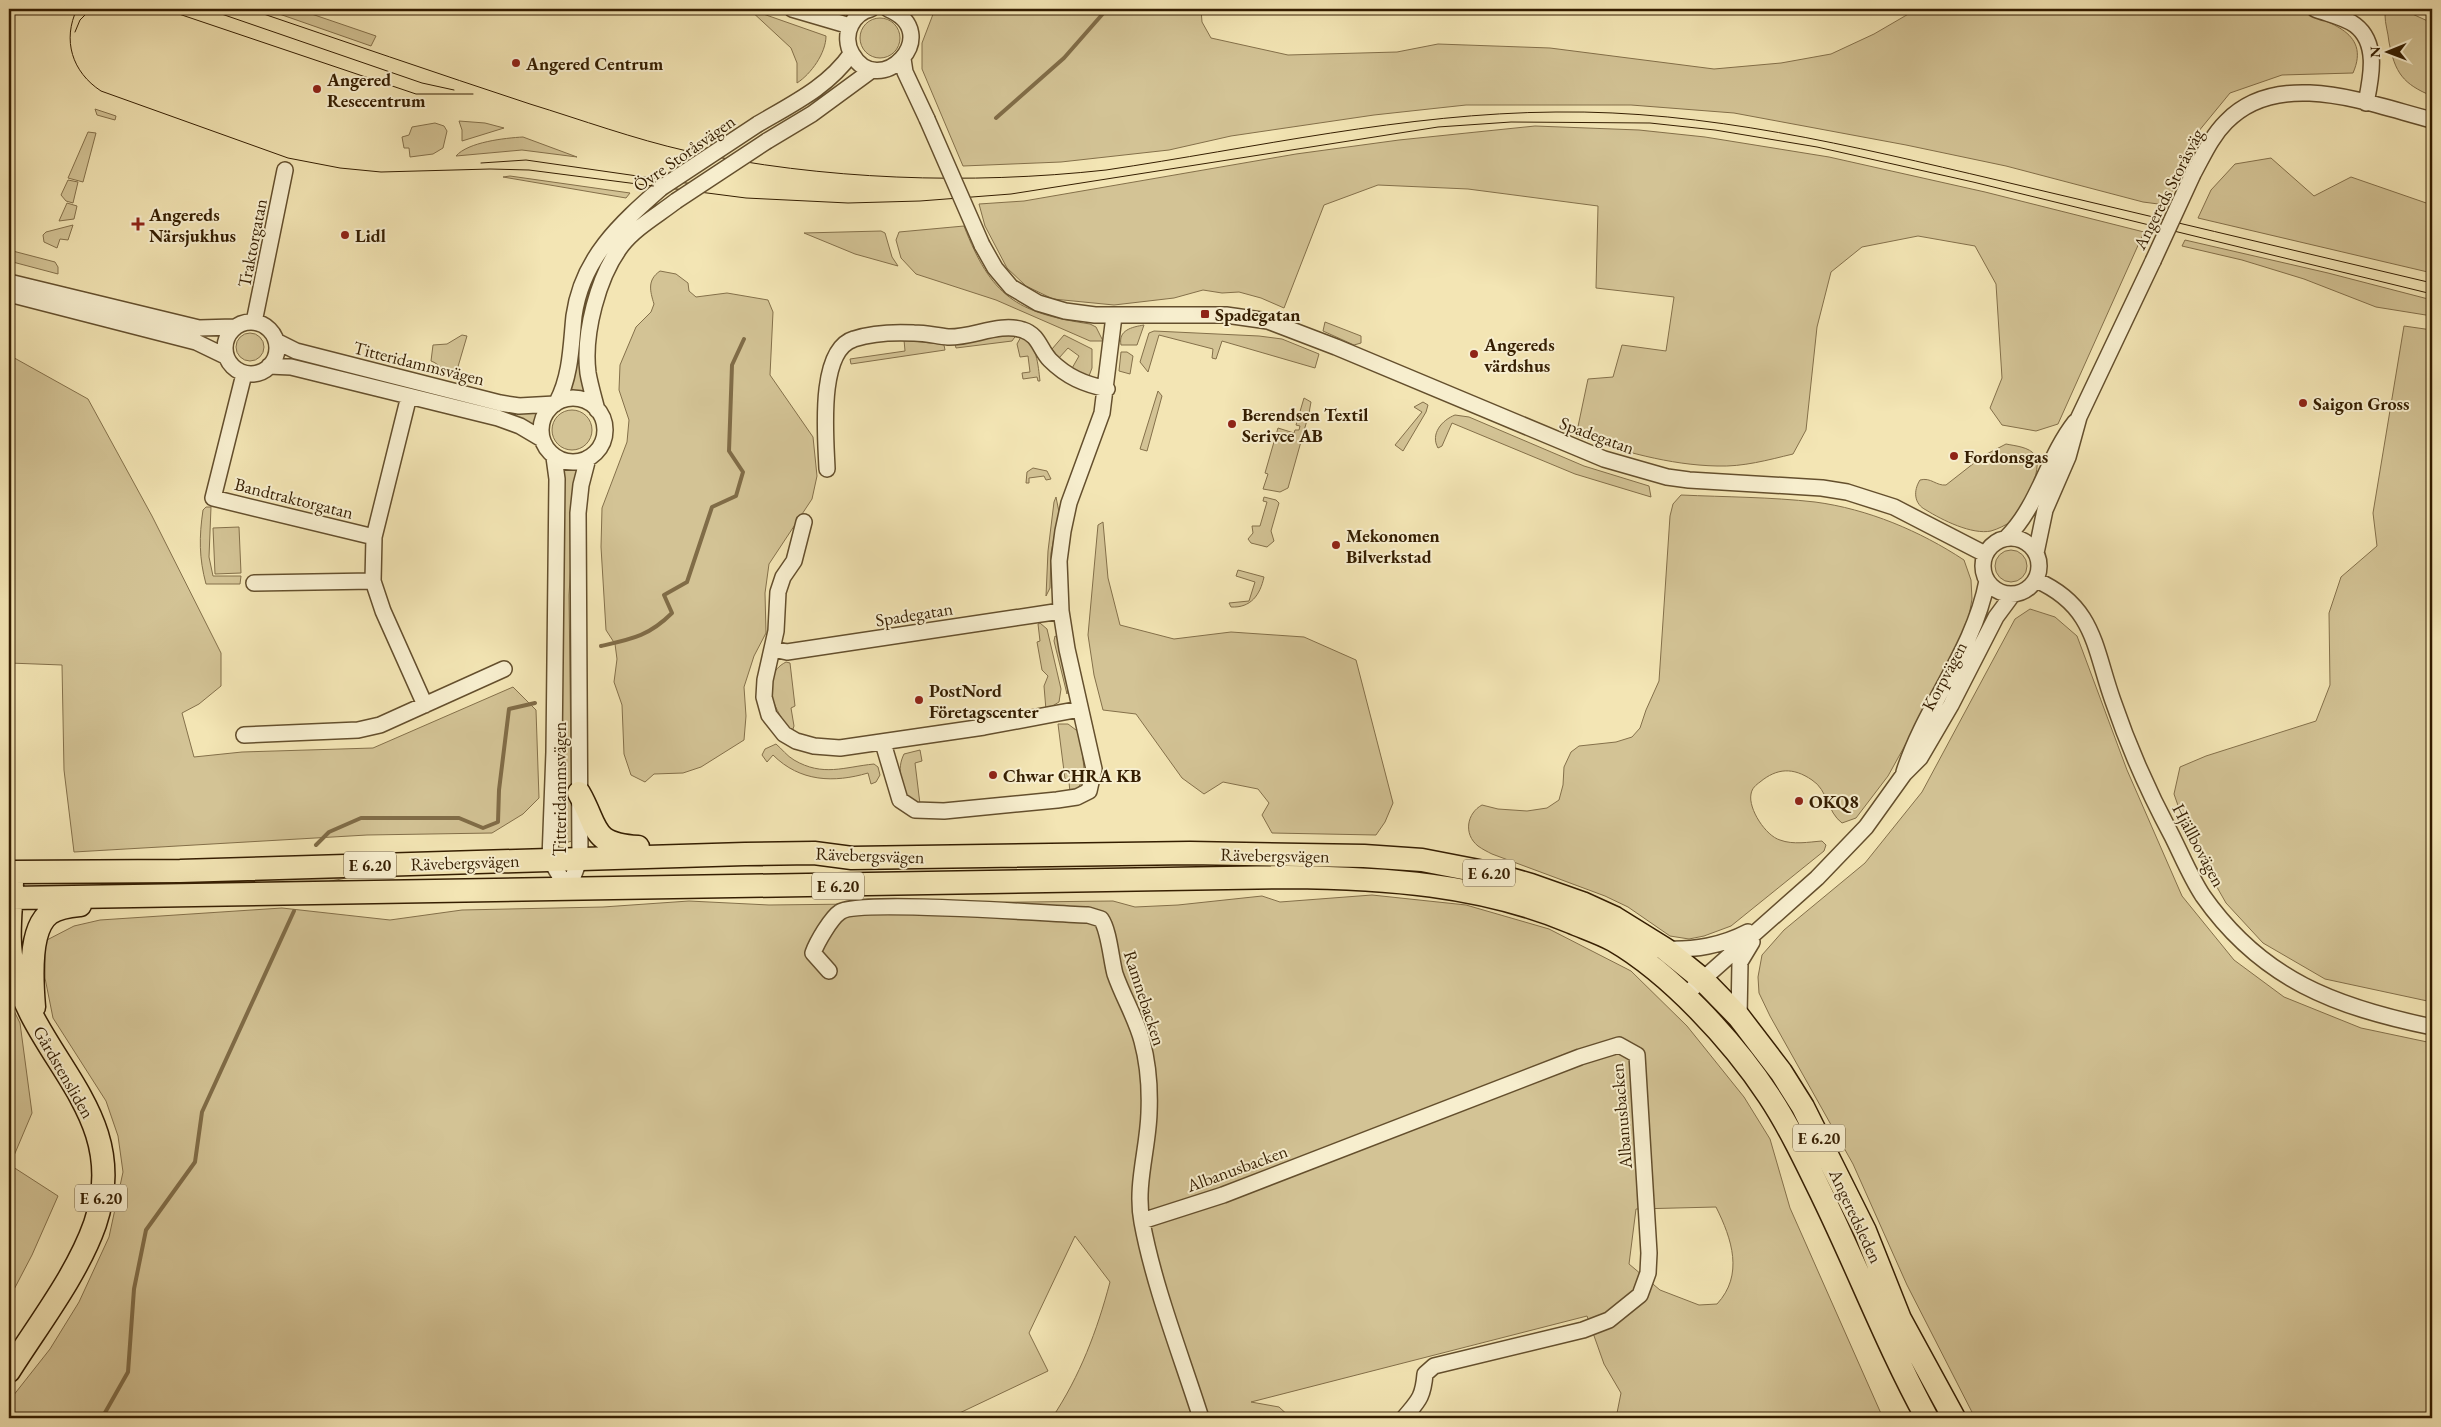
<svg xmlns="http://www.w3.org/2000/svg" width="2441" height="1427" font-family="'EB Garamond',serif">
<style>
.green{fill:#d3c395;stroke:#84704a;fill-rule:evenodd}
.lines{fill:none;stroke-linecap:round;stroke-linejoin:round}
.stream{stroke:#806c47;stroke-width:4}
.minor-casing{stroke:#644f2d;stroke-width:18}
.highway-casing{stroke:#341d00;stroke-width:25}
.minor{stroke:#f7eece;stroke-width:15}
.highway{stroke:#f3e5b4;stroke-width:22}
.tram{stroke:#341d00;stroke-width:1}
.minor-bridge-casing{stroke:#644f2d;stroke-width:18;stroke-linecap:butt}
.minor-bridge{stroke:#f7eece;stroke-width:15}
.poi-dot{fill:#8f2418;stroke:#f7eece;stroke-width:2}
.labels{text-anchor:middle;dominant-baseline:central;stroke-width:4;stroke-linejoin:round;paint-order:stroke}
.shield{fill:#f7eece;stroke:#6e5c3e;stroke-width:1}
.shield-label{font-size:16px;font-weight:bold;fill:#341d00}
.poi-label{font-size:18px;font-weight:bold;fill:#341d00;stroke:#f7eece;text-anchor:start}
.street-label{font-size:18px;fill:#341d00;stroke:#f7eece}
</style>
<rect width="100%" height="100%" fill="#f3e5b4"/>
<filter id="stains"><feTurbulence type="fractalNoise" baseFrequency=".004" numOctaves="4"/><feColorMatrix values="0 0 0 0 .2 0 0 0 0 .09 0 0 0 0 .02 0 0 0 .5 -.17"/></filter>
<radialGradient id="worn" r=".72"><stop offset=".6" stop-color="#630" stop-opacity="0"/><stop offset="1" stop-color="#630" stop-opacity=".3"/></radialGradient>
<path class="green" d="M 265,9 L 297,9 L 376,36 L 371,46 Z
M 749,9 L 826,36 C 826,53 811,74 797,83 L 797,63 L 791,48 Z
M 935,9 L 1201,9 L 1202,22 L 1211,38 L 1288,55 L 1397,52 L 1438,44 L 1550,48 L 1714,69 L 1781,63 L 1831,54 L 1874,34 L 1917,9 L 2295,9 C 2325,22 2372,30 2353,73 L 2282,75 L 2230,93 L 2198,132 L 2166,205 L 2143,202 L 2006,166 L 1906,145 L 1734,113 L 1631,105 L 1466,105 L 1374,115 L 1231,136 L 1169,150 L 1061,162 L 963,166 L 922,69 L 922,43 Z
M 2396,11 L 2408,12 L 2432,23 L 2432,96 C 2403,84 2395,73 2389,42 C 2388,32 2385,24 2385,15 Z
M860 38a20 20 0 1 1 40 0a20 20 0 1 1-40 0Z
M 95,109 L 116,116 L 115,120 L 97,115 Z
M 459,121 L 485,123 L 504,128 L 462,141 L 462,130 Z
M 435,123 L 444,126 L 447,131 L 443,148 L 433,154 L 410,157 L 409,148 L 404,148 L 402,137 L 409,135 L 412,127 Z
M 1535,126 L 1639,130 L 1705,137 L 1829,157 L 1985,192 L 2144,232 L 2058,424 L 2036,431 L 2002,425 L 1990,408 L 2002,378 L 1996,284 L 1975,246 L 1918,236 L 1862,247 L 1831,272 L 1817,327 L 1806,430 L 1793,454 C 1768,460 1743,467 1717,466 C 1669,465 1622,451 1576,436 L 1588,379 L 1613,377 L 1622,345 L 1666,351 L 1674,297 L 1596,288 L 1598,206 L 1468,189 L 1378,185 L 1324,205 L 1284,308 L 1261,298 L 1239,292 L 1222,293 L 1203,290 L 1174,298 L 1114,305 L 1053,299 L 1026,286 L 1007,268 L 985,226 L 979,204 L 1024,201 L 1296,154 L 1399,140 Z
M 88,132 L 96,133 L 83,182 L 68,178 Z
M 523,137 L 577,157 L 522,150 L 456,156 C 468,142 505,138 523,137 Z
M 2271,158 L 2314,196 L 2351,177 L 2432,205 L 2432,273 L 2198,218 L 2211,190 L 2235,164 Z
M 510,176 L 630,193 L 626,198 L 503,177 Z
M 68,180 L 78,182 L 73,203 L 66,201 L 61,195 Z
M 67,203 L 77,206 L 74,219 L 59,221 Z
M 73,225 L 68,240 L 60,239 L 57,248 L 44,242 L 43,235 L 46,232 Z
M 964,226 C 991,296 1016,313 1090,324 L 1096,327 L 1103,341 L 1090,341 L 996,300 L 916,274 L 901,258 L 896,240 L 899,232 Z
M 881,231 L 885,233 L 892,257 L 898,266 L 855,254 L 804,233 Z
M 618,235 L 604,267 L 588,397 L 567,394 L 587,286 Z
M 2185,240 L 2328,273 L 2432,300 L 2432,316 L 2376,307 L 2304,279 L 2242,260 L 2182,246 Z
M 9,250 L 55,262 L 58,267 L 58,274 L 9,261 Z
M 660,271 L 676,274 L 688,283 L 689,291 L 696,297 L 727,293 L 768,300 L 773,312 L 770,375 L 813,437 L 817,476 L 812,499 L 769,564 L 765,593 L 766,633 L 754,656 L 744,687 L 746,716 L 744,740 L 701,767 L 683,773 L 654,774 L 645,782 L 631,775 L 624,754 L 622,705 L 614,682 L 617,659 L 615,644 L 606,630 L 601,547 L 602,508 L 627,442 L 629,420 L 619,390 L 620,365 L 636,327 L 651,312 L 654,304 C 650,291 647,280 660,271 Z
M 1325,322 L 1361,336 L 1361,343 L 1354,345 L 1323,331 Z
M 1144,325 L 1137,345 L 1121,345 C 1118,330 1132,327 1144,325 Z
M 2404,326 L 2432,330 L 2432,1002 L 2325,979 L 2263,943 L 2226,903 L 2190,840 L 2174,794 L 2180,767 L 2206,756 L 2316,721 L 2330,685 L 2329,613 L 2341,577 L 2377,546 L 2373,513 Z
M 1154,331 L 1259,336 L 1282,339 L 1319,354 L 1315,368 L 1222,341 L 1216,359 L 1212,358 L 1213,349 L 1159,335 L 1148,372 L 1140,362 L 1149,333 Z
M236 347a14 14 0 1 1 28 0a14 14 0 1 1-28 0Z
M 1001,334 L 1017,334 L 1012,341 L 956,348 L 955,344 L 990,338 Z
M 462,335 L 467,336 L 457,370 L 454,374 C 441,371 440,364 431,361 L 433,345 L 447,344 Z
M 1022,335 C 1037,344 1038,365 1040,381 L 1038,381 L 1037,377 L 1023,379 L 1022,373 L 1030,372 L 1028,356 L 1020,357 L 1017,344 Z
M 1064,335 L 1092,349 L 1092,368 L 1089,376 L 1071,370 L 1079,356 L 1068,348 L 1059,358 L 1052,349 Z
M 904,340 L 940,344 L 944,345 L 945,350 L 851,364 L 850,359 L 905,351 Z
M 1121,352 L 1127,352 L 1133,356 L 1130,374 L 1119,371 Z
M 9,355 L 88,399 L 152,516 L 221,653 L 221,686 L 199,704 L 182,713 L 194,757 L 242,752 L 373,748 L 513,687 L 536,710 L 539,798 L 523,814 L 492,833 L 367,835 L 74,852 L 64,770 L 62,665 L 9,663 Z
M 300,357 L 538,412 L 534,427 L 299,363 Z
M 1158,391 L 1162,396 L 1147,451 L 1140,449 Z
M 1304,398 L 1311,402 L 1309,413 L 1288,488 L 1280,492 L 1263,489 L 1268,474 L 1265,473 L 1278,428 L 1294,433 L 1295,430 L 1299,430 L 1300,426 L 1296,425 Z
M 1423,402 L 1428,405 L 1426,412 L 1403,451 L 1395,445 L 1422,412 L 1414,407 Z
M552 430a20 20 0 1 1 40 0a20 20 0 1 1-40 0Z
M 1455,415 L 1469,417 L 1584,466 L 1649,486 L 1651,497 L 1575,474 L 1452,423 L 1442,446 L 1438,448 C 1430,434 1442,420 1455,415 Z
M 2006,444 C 2016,446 2029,447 2035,455 C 2044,468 2023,512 2012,521 C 2006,525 1998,529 1991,531 C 1972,535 1942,520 1926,510 C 1914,504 1913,491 1920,480 C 1931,477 1936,486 1946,485 L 1983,456 Z
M 562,467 L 577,468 L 569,595 L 572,841 L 565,843 L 561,646 L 564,497 Z
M 1033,468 L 1047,471 L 1051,479 L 1046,480 L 1044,476 L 1029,478 L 1029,483 L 1026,483 L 1027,472 Z
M 1681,495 C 1725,497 1771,497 1815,502 C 1868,509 1920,531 1964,560 L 1971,580 L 1972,599 L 1969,616 L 1949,666 L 1888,776 L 1856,818 L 1842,823 C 1827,812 1828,790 1812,780 C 1793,767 1777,768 1760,782 C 1756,785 1752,788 1751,794 C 1748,809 1766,836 1780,840 C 1793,845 1809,842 1822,841 L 1826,845 L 1824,851 L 1731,926 L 1704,936 L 1689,939 L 1670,936 L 1628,907 L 1605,896 L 1492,854 C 1488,852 1482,849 1478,846 C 1463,834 1467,813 1482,805 L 1498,809 L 1527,811 L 1547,808 L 1559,800 L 1563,785 L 1564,767 L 1571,752 L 1579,746 L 1616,742 L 1632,737 L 1640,728 L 1646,710 L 1659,681 L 1670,516 L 1673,504 Z
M 1056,497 L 1059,512 L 1051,553 L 1050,588 L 1046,596 L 1048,551 L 1054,502 Z
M 1264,497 L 1276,500 L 1279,503 L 1271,531 L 1274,541 L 1267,547 L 1251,543 L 1248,539 L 1253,533 L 1252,526 L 1260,526 L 1267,502 L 1263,501 Z
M 206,507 L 211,507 L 209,557 L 213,576 L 241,576 L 240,584 L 206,584 C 199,558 199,537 203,510 Z
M 1103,522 L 1108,578 L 1120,625 L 1174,639 L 1231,632 L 1304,637 L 1356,660 L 1393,803 L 1385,822 L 1376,835 L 1272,833 L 1262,815 L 1269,803 L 1258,789 L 1223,782 L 1204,794 L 1182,778 L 1136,714 L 1103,710 L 1094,675 L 1088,635 L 1098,525 Z
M 239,527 L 241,573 L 215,574 L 213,528 Z
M1995 566a16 16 0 1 1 32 0a16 16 0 1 1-32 0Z
M 1238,570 L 1264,577 C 1260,595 1251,608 1231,607 L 1229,603 L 1249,601 L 1255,582 L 1236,576 Z
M 2030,609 L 2055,617 L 2077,636 L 2127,770 L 2182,896 L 2234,960 L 2284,997 L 2361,1028 L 2432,1043 L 2432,1418 L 1975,1418 L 1907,1285 L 1853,1164 L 1770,1016 L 1759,993 L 1758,977 L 1762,955 L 1784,930 L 1865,863 L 1922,792 L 2015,619 Z
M 1040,623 L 1047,629 L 1061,689 L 1059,702 L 1046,710 L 1044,686 L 1048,676 L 1042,670 L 1037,642 L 1040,641 L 1038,624 Z
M 1055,636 L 1057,637 L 1068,686 L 1067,694 L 1054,641 Z
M 786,662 L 790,663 L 795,706 L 791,708 L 794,726 L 792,732 C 776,713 756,678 786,662 Z
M 1058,724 L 1068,724 L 1080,733 L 1085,777 L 1076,791 L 1070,792 L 1069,782 L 1065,779 Z
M 776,744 C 782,749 787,756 794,760 C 823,777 844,767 874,764 L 878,767 L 880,775 L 876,782 L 871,784 L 868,773 C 834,783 800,782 773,755 L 767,762 L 762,755 L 765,749 Z
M 920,750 L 922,761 L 915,763 L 920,804 L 908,800 C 902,785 896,770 904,754 Z
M 351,877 L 321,883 L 174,885 L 215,880 Z
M 1372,895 L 1466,905 L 1549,929 L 1631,971 L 1687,1026 L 1744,1097 L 1770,1139 L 1790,1208 L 1883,1418 L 1616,1418 L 1621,1393 L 1604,1364 L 1587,1316 L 1251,1402 L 1279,1407 L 1291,1418 L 1052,1418 C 1080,1376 1097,1331 1110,1282 L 1075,1236 L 1029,1333 L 1048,1371 L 949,1418 L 9,1418 L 9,1401 L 50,1349 L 79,1302 L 109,1237 L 123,1172 L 118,1136 L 106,1101 L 53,1018 L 45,978 L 45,941 L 74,926 L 100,920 L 282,908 L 390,920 L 462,910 L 603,907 L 689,901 L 769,905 L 1113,901 L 1135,907 L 1178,905 L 1262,896 L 1280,902 ZM 1716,1207 C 1732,1239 1744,1275 1717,1304 L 1699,1305 L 1660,1290 L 1629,1264 L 1636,1209 Z
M 9,1001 L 20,1023 L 32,1113 L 10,1165 L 58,1196 L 32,1255 L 9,1299 Z"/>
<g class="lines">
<path class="stream" d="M 996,118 L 1064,58 L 1107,9
M 601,646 C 632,639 649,636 672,613 L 664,595 L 687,582 L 712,507 L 736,496 L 743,472 L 729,451 L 732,365 L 744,339
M 316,845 L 329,832 L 361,818 L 459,818 L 483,828 L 498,822 L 499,790 L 509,709 L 535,703
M 102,1418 L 128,1372 L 134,1289 L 146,1230 L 195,1162 L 202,1112 L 294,911"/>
<g class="minor-casing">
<path id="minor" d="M 792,9 L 850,26
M 871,9 C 862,11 855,17 851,25 C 846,34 847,46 852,54 C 879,102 946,33 888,9
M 2315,9 C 2328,14 2344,17 2355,25 C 2379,43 2371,78 2366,103
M 903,59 L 905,72 L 927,119
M 758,124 C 792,104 828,87 851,54
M 767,141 L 812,114 L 872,70
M 2193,174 C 2203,156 2211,137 2226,122 C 2279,67 2369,104 2432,120
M 982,245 L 995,268 L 1011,287 L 1038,303 L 1065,311 L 1095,315 L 1226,315 L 1268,321 L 1336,347 L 1604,459 L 1667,477 L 1689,480 L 1822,488 L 1847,492 L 1894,507 L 1985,554
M 9,282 L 199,328 L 234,327
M 9,294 L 196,342 L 225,356
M225 348a26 26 0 1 1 52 0a26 26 0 1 1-52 0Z
M 254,322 L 285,170
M 276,341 L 296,351 L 500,403 L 519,406 L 555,404
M 269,366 L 291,367 L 498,418 L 520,426 L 542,439
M 244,374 L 213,498 L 374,537
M 409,396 L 374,537 L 373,581 L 383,611 L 425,705
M541 430a32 32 0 1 1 64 0a32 32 0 1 1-64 0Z
M 557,402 C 571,376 571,345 574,316 C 582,258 620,224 661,188
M 597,410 C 594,398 590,385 588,373 C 583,334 598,276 622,245 C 635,228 658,215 676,201
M 554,457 L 557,479 L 554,752 L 550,859 L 568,890
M 827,469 C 826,439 817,350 854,339 C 872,333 895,332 914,333 C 926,333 937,336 948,337 C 972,338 1000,322 1023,330 C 1039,335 1040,350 1050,360 C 1067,377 1084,384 1107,389
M 804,522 L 794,561 L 783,577 L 778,592 L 776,631 L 765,680 L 764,697 L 769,715 L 784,734 L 796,741 L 814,746 L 840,748 L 984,727 L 1080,709
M 2007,537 C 2039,505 2047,458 2075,422
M1983 566a28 28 0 1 1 56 0a28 28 0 1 1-56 0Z
M 2036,553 L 2045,510 L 2068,457 L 2079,417 L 2153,261
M 2036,580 C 2095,606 2094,648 2113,701 C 2129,748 2149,793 2172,836 C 2182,856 2191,878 2203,896 C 2262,980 2336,1007 2432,1027
M 254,583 L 373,581
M 773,649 L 787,652 L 1061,611
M 244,735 L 358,730 L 380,725 L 504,669
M 883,743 L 900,800 L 915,810 L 944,811 L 1057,800 L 1077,797 L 1089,791 L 1094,769 L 1067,649 L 1061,611 L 1059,561 L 1063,531 L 1069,503 L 1102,413 L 1114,316
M 1904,772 C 1925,706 1974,650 1987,581
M 568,890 L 580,858 L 578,513 L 581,485 L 588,458
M 1665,949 C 1695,950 1721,946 1748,932
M 829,971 L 813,953 C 817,942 831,918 840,912 C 857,899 1054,914 1088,915 L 1101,919 C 1109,930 1111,959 1115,974 C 1123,997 1136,1018 1142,1041 C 1148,1063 1150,1089 1149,1113 C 1148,1149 1135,1186 1142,1222 C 1154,1287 1181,1355 1201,1418
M 1684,996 L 1817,878 L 1866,827 L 1904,774 L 1920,758 L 1951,705 L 1996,617 L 2013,594
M 1739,1017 L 1740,962 L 1752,942
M 1142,1221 L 1223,1195 L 1580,1057 L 1619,1045 L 1637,1055 L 1649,1253 L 1648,1273 L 1640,1295 L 1609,1320 L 1583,1330 L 1434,1366 L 1425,1374 C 1423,1398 1418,1401 1404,1418"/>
</g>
<g class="highway-casing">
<path id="highway" d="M 579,793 C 599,828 590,844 638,847
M 12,898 L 1286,877 C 1384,878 1480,884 1571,922 C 1585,928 1600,933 1613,940 C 1670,973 1733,1041 1769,1096 C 1789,1126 1807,1164 1823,1197 C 1859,1271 1888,1347 1927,1418
M 34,1007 C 32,983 28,929 50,913 C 59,907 70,906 80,905
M 9,1371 C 38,1325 77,1275 95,1224 C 132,1115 38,1063 14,970 C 5,937 13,904 12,872 L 180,871 L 745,854 L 814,853 L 852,858 L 1190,853 L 1364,856 L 1422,860 L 1489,873 L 1531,885 L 1582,903 L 1615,918 L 1665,949 L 1702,979 L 1739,1017 L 1781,1072 L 1803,1107 L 1865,1231 L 1900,1319 L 1954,1418"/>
</g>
<use href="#minor" class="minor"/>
<use href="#highway" class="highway"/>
<path class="tram" d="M 77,9 C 62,40 72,72 101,91 L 288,158 L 340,168 L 381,172 L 490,169 L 529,170 L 746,198 L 848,203 L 920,201 L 1011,194 L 1438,127 L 1511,122 L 1650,123 L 1715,130 L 1817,147 L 1973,182 L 2432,294
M 164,9 L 416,94 L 473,94
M 207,9 L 422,83 L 454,90
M 249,9 C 343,41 436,73 530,104 C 582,120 634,139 687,151 C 823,180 969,185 1106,170 C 1254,148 1406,113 1556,112 C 1706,110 1852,146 1997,180 C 2142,214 2287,249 2432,283
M 75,32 L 80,20 L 91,9
M 481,163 L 526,160 L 693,184"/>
<g class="minor-bridge-casing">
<path id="minor-bridge" d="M 927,119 L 982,245
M 661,188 L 758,124
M 676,201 L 767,141
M 2153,261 L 2193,174"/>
</g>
<use href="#minor-bridge" class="minor-bridge"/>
</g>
<g class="poi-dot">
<circle cx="516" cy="63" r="5"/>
<circle cx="317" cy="89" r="5"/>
<path d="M135.5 216.5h5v5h5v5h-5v5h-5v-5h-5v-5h5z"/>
<circle cx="345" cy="235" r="5"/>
<rect x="1200" y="309" width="10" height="10" rx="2.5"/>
<circle cx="1474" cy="354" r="5"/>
<circle cx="2303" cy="403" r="5"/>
<circle cx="1232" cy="424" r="5"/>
<circle cx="1954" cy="456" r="5"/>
<circle cx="1336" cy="545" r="5"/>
<circle cx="919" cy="700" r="5"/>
<circle cx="993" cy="775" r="5"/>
<circle cx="1799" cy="801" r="5"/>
</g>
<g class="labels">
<g class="shield">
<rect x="344" y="851.5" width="52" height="27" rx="4"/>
<rect x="1463" y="859.5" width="52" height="27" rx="4"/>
<rect x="812" y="872.5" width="52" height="27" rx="4"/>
<rect x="1793" y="1124.5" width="52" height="27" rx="4"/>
<rect x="75" y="1184.5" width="52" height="27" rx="4"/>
</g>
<g class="shield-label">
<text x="370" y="865">E 6.20</text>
<text x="1489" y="873">E 6.20</text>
<text x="838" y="886">E 6.20</text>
<text x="1819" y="1138">E 6.20</text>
<text x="101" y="1198">E 6.20</text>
</g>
<g class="poi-label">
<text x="526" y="63">Angered Centrum</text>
<text x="327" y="79">Angered<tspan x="327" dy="21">Resecentrum</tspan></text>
<text x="149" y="214">Angereds<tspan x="149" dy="21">Närsjukhus</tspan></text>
<text x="355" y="235">Lidl</text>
<text x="1215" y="314">Spadegatan</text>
<text x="1484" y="344">Angereds<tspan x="1484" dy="21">värdshus</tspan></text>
<text x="2313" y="403">Saigon Gross</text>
<text x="1242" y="414">Berendsen Textil<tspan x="1242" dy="21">Serivce AB</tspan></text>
<text x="1964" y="456">Fordonsgas</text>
<text x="1346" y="535">Mekonomen<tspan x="1346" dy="21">Bilverkstad</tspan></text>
<text x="929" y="690">PostNord<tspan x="929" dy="21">Företagscenter</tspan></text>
<text x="1003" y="775">Chwar CHRA KB</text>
<text x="1809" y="801">OKQ8</text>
</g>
<g class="street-label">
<text transform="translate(684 153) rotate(-35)">Övre Storåsvägen</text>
<text transform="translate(2168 189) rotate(-63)">Angereds Storåsväg</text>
<text transform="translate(252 243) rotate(-79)">Traktorgatan</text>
<text transform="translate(419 363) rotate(14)">Titteridammsvägen</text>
<text transform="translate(1597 435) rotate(20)">Spadegatan</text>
<text transform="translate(294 498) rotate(14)">Bandtraktorgatan</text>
<text transform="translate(914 614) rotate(-9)">Spadegatan</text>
<text transform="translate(1944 676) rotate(-62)">Korpvägen</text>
<text transform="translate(559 789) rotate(-90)">Titteridammsvägen</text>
<text transform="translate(2199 845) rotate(62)">Hjällbovägen</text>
<text transform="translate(870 855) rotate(2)">Rävebergsvägen</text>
<text transform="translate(1275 855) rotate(1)">Rävebergsvägen</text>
<text transform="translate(465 862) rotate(-2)">Rävebergsvägen</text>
<text transform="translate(1145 998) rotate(72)">Ramnebacken</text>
<text transform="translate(64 1072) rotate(60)">Gårdstensliden</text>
<text transform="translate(1621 1116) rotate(-95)">Albanusbacken</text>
<text transform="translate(1237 1168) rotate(-20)">Albanusbacken</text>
<text transform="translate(1856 1216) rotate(65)">Angeredsleden</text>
</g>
</g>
<rect width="2441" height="1427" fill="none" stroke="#f3e5b4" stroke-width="30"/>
<rect x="10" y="10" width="2421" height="1407" fill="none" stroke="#341d00" stroke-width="2.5"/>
<rect x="15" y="15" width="2411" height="1397" fill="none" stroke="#341d00"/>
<g transform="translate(2388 52) rotate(269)" stroke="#f7eece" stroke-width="4" paint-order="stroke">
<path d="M0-4L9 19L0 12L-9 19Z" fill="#341d00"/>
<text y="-8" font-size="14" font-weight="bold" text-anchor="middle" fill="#341d00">N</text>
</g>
<rect width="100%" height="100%" filter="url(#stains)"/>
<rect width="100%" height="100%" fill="url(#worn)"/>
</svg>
